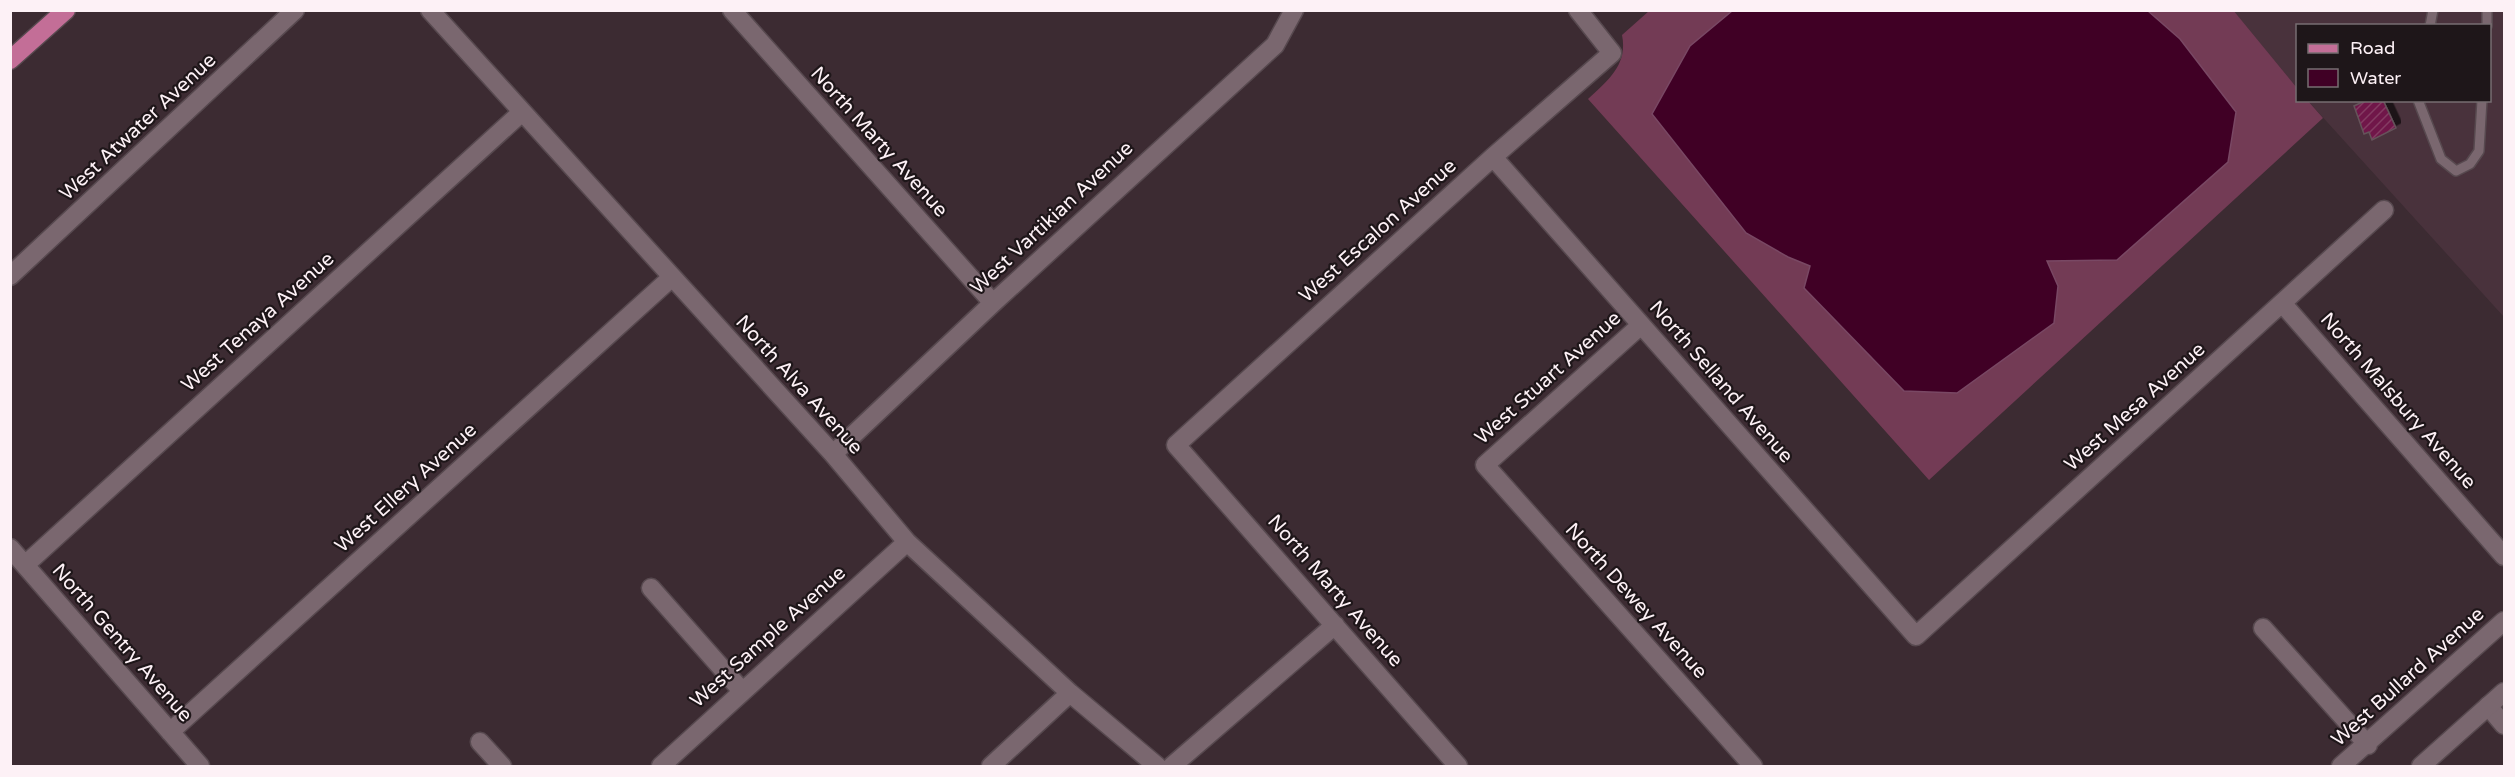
<svg xmlns="http://www.w3.org/2000/svg" width="2515" height="777" font-family="'Varela Round',sans-serif">
<style>
.built{fill:#49323c}
.grass{fill:#733b55}
.water{fill:#400025;stroke:#794864;stroke-width:1.5}
.building{fill:url(#building-hatch);stroke:#65535a;stroke-width:1.5;filter:url(#shadow)}
.lines{fill:none;stroke-linecap:round;stroke-linejoin:round}
.service-casing{stroke:#57494f;stroke-width:12}
.minor-casing{stroke:#57494f;stroke-width:21}
.tertiary-casing{stroke:#57494f;stroke-width:21}
.primary-casing{stroke:#57494f;stroke-width:21}
.service{stroke:#7a676f;stroke-width:9}
.minor{stroke:#7a676f;stroke-width:18}
.tertiary{stroke:#7a676f;stroke-width:18}
.primary{stroke:#c36e97;stroke-width:18}
.labels{text-anchor:middle;dominant-baseline:central;stroke-width:4.5;stroke-linejoin:round;paint-order:stroke}
.street-label{font-size:20px;fill:#fdf1f6;stroke:#1e1619}
</style>
<defs>
<pattern id="building-hatch" width="6" height="6" patternUnits="userSpaceOnUse" patternTransform="scale(1.5)"><rect width="6" height="6" fill="#6f1948"/><path d="M-1 1l2-2M0 6l6-6M5 7l2-2" fill="none" stroke="#843b63"/></pattern>
<filter id="shadow"><feDropShadow dx="5.5" dy="-5.5" stdDeviation="0" flood-color="#0009"/></filter>
</defs>
<rect width="100%" height="100%" fill="#3c2b32"/>
<path class="built" d="M 2233,11 L 2504,11 L 2504,317 L 2308,101 L 2490,100 L 2490,26 L 2298,26 L 2297,88 Z"/>
<path class="grass" d="M 2233,10 L 2297,88 L 2298,100 L 2308,101 L 2323,118 L 1929,480 L 1588,99 C 1608,80 1628,65 1622,35 L 1649,11 Z"/>
<path class="water" d="M 1732,11 L 2148,11 L 2180,39 L 2236,112 L 2228,162 L 2117,260 L 2047,261 L 2058,286 L 2054,323 L 1957,393 L 1904,391 L 1804,288 L 1810,266 L 1788,257 L 1746,233 L 1652,114 L 1690,46 Z"/>
<path class="building" d="M 2367,100 L 2383,100 L 2396,128 L 2372,140 L 2369,132 L 2364,134 L 2354,106 Z"/>
<g class="lines">
<g class="service-casing">
<path id="service" d="M 2430,26 L 2433,10
M 2487,26 L 2487,10
M 2418,100 L 2441,159 L 2456,171 L 2470,164 L 2479,151 L 2482,100"/>
</g>
<g class="minor-casing">
<path id="minor" d="M 430,10 L 833,454 L 907,542 L 1070,693 L 1157,766
M 732,10 L 993,303
M 1493,157 L 1916,636 L 2384,210
M 10,276 L 295,10
M 2282,303 L 2504,556
M 1641,325 L 1485,465 L 1753,766
M 833,454 L 993,303 L 1275,45 L 1294,10
M 10,548 L 200,766
M 25,565 L 522,112
M 651,588 L 742,691
M 2263,628 L 2368,745
M 2488,706 L 2504,725
M 170,732 L 671,278
M 480,742 L 502,766
M 661,766 L 907,542
M 991,766 L 1070,693
M 1172,766 L 1335,625
M 1458,766 L 1176,445 L 1493,157 L 1612,53 L 1578,10
M 2341,766 L 2504,621"/>
</g>
<g class="tertiary-casing">
<path id="tertiary" d="M 2421,766 L 2504,692"/>
</g>
<g class="primary-casing">
<path id="primary" d="M 10,60 L 66,10"/>
</g>
<use href="#service" class="service"/>
<use href="#minor" class="minor"/>
<use href="#tertiary" class="tertiary"/>
<use href="#primary" class="primary"/>
</g>
<g class="labels">
<g class="street-label">
<text transform="translate(138 127) rotate(-43)">West Atwater Avenue</text>
<text transform="translate(879 142) rotate(48)">North Marty Avenue</text>
<text transform="translate(1052 218) rotate(-43)">West Vartikian Avenue</text>
<text transform="translate(1378 231) rotate(-42)">West Escalon Avenue</text>
<text transform="translate(258 322) rotate(-42)">West Tenaya Avenue</text>
<text transform="translate(1548 378) rotate(-42)">West Stuart Avenue</text>
<text transform="translate(1721 382) rotate(49)">North Selland Avenue</text>
<text transform="translate(799 385) rotate(48)">North Alva Avenue</text>
<text transform="translate(2398 401) rotate(49)">North Malsbury Avenue</text>
<text transform="translate(2135 407) rotate(-42)">West Mesa Avenue</text>
<text transform="translate(406 488) rotate(-42)">West Ellery Avenue</text>
<text transform="translate(1335 591) rotate(49)">North Marty Avenue</text>
<text transform="translate(1636 601) rotate(48)">North Dewey Avenue</text>
<text transform="translate(768 637) rotate(-42)">West Sample Avenue</text>
<text transform="translate(122 643) rotate(49)">North Gentry Avenue</text>
<text transform="translate(2408 677) rotate(-42)">West Bullard Avenue</text>
</g>
</g>
<rect width="2515" height="777" fill="none" stroke="#fdf1f6" stroke-width="24"/>
<rect x="2296" y="24" width="195" height="78" fill="#1e1619" stroke="#776e71" stroke-width="1.5"/>
<rect x="2308" y="44" width="30" height="9" fill="#c36e97" stroke="#776e71" stroke-width="1.5"/>
<text x="2350" y="54" font-size="18" fill="#fdf1f6">Road</text>
<rect x="2308" y="69" width="30" height="18" fill="#400025" stroke="#776e71" stroke-width="1.5"/>
<text x="2350" y="84" font-size="18" fill="#fdf1f6">Water</text>
</svg>
